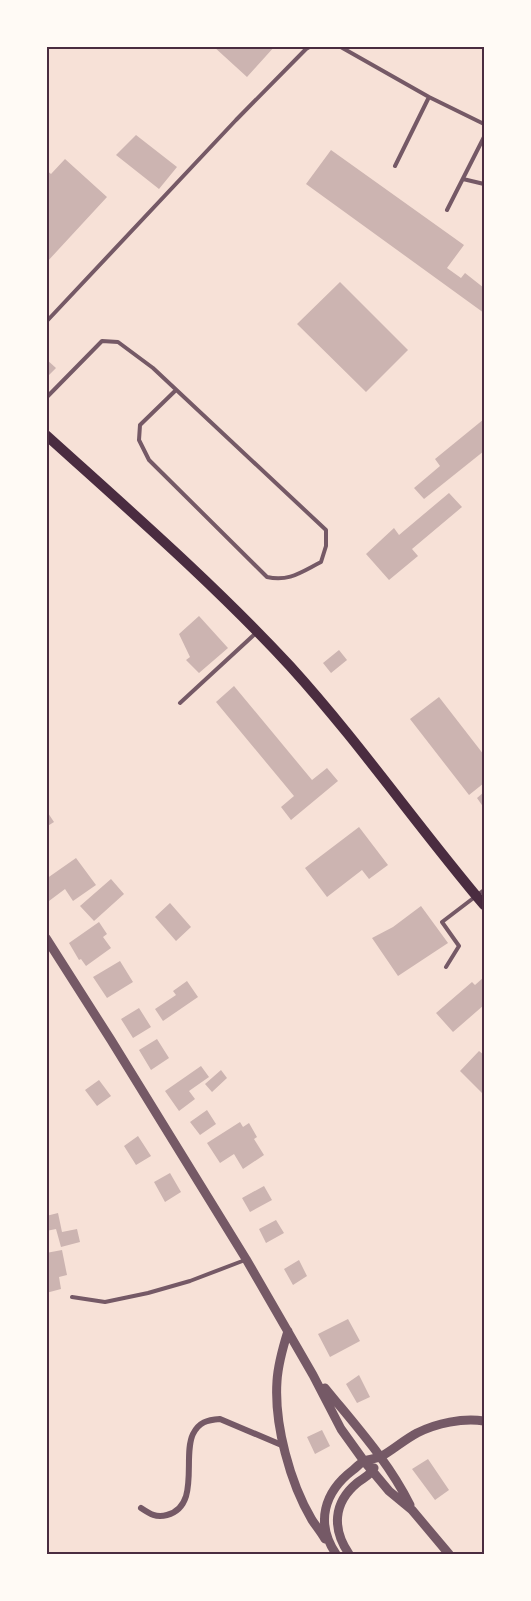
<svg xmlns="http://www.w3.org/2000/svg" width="531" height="1601" font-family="Raleway,sans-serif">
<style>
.building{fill:#ccb4b1}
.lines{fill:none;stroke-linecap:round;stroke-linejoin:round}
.service{stroke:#755966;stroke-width:4}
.minor{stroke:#755966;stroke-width:6}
.tertiary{stroke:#755966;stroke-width:9}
.secondary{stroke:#4a2c40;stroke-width:10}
.neatline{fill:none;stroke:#4a2c40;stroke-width:2}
</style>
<rect width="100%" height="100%" fill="#f7e1d7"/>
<path class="building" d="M 213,46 L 275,46 L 247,77 Z
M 136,135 L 177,167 L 159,189 L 116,155 Z
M 331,150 L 464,245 L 447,268 L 461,278 L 465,273 L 484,288 L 484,313 L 306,184 Z
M 65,159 L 107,197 L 46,263 L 46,170 L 51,174 Z
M 340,282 L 408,350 L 366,392 L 297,324 Z
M 46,359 L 56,368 L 46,378 Z
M 484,419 L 484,451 L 424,499 L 414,488 L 440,466 L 435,459 Z
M 449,493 L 462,507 L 412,549 L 418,556 L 389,580 L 366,554 L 394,528 L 399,535 Z
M 199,616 L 228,648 L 199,673 L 186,660 L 190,657 L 179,634 Z
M 339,650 L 347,660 L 331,673 L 323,663 Z
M 234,686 L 312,780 L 327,768 L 338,781 L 291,820 L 281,807 L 294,796 L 216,702 Z
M 439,697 L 484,755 L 484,783 L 469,795 L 410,719 Z
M 484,792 L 484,808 L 477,798 Z
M 46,810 L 54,822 L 46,827 Z
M 359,827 L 388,865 L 369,879 L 362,870 L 327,897 L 305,868 Z
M 76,858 L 96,885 L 73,901 L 65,889 L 49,901 L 46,897 L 46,879 Z
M 111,879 L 124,894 L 94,921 L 80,906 Z
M 170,903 L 191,927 L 176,941 L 155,917 Z
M 421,906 L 448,943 L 398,976 L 372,938 L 393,927 Z
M 99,922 L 107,934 L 103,937 L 111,948 L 86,966 L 81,959 L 79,960 L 69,943 Z
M 120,961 L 133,982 L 107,998 L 93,977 Z
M 484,977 L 484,1005 L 453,1032 L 436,1013 L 472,982 L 475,985 Z
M 187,981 L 198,997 L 163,1021 L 155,1009 L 176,995 L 173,991 Z
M 139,1008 L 151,1027 L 133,1038 L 121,1019 Z
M 157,1039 L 169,1058 L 151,1070 L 139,1050 Z
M 479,1051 L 484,1055 L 484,1095 L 460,1071 Z
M 201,1066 L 209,1077 L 189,1091 L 195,1099 L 179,1111 L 165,1091 Z
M 221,1070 L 227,1078 L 212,1092 L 205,1084 Z
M 99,1080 L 111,1096 L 97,1106 L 85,1090 Z
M 207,1110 L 216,1124 L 200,1135 L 190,1122 Z
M 240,1122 L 243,1127 L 249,1123 L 257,1137 L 254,1139 L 264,1155 L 243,1169 L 234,1154 L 220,1163 L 207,1143 Z
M 138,1136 L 151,1156 L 136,1165 L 124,1146 Z
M 170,1173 L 181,1192 L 165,1202 L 154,1182 Z
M 264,1186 L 272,1200 L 250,1212 L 242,1198 Z
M 58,1213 L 62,1232 L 77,1229 L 80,1242 L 61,1247 L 56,1229 L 46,1231 L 46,1216 Z
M 276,1220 L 284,1233 L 266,1243 L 259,1229 Z
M 62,1250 L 67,1275 L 59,1277 L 61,1289 L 46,1293 L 46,1253 Z
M 299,1260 L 307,1276 L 293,1285 L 284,1269 Z
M 348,1319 L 360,1341 L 330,1357 L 318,1334 Z
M 359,1375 L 370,1397 L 357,1403 L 346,1384 Z
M 322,1430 L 330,1446 L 315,1454 L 307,1437 Z
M 428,1459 L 449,1490 L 435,1500 L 412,1469 Z"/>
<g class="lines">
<path class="service" d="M 339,46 L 429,97 L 484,124
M 395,166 L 429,97
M 463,179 L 484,184
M 447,210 L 484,137
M 46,322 L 236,120 L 306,49 L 311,46
M 46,398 L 102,341 L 118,342 L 153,368 L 326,530 L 326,546 L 321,562 C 301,572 289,582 267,577 L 149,460 L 139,440 L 140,425 L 176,390
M 180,703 L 257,632
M 446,967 L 459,946 L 442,922 L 484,890
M 72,1297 L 105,1302 L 148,1293 L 190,1281 L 245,1260"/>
<path class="minor" d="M 141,1508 C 150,1514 156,1518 167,1515 C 201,1506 182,1456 193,1434 C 199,1422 207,1420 220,1419 L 284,1446"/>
<path class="tertiary" d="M 46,938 L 111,1040 L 246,1259 L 313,1375 L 341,1429 L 364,1461 L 389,1491 L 412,1510 L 449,1554
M 288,1331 C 283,1347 278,1364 277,1381 C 274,1424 290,1483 312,1520 C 316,1526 321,1532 325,1539
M 325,1388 C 355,1425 389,1462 410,1505
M 336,1554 C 315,1523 324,1492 353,1470 C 357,1467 360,1463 364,1461 C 370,1459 376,1459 382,1456 C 394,1449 404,1440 417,1433 C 437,1423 462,1418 484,1421
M 349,1554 C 332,1529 333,1503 357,1483 C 363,1478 371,1475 374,1468"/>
<path class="secondary" d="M 46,435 C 129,510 214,584 290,666 C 359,742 418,827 484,905"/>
</g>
<rect width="531" height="1601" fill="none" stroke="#fffaf5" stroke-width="96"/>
<rect x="48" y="48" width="435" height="1505" class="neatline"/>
</svg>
